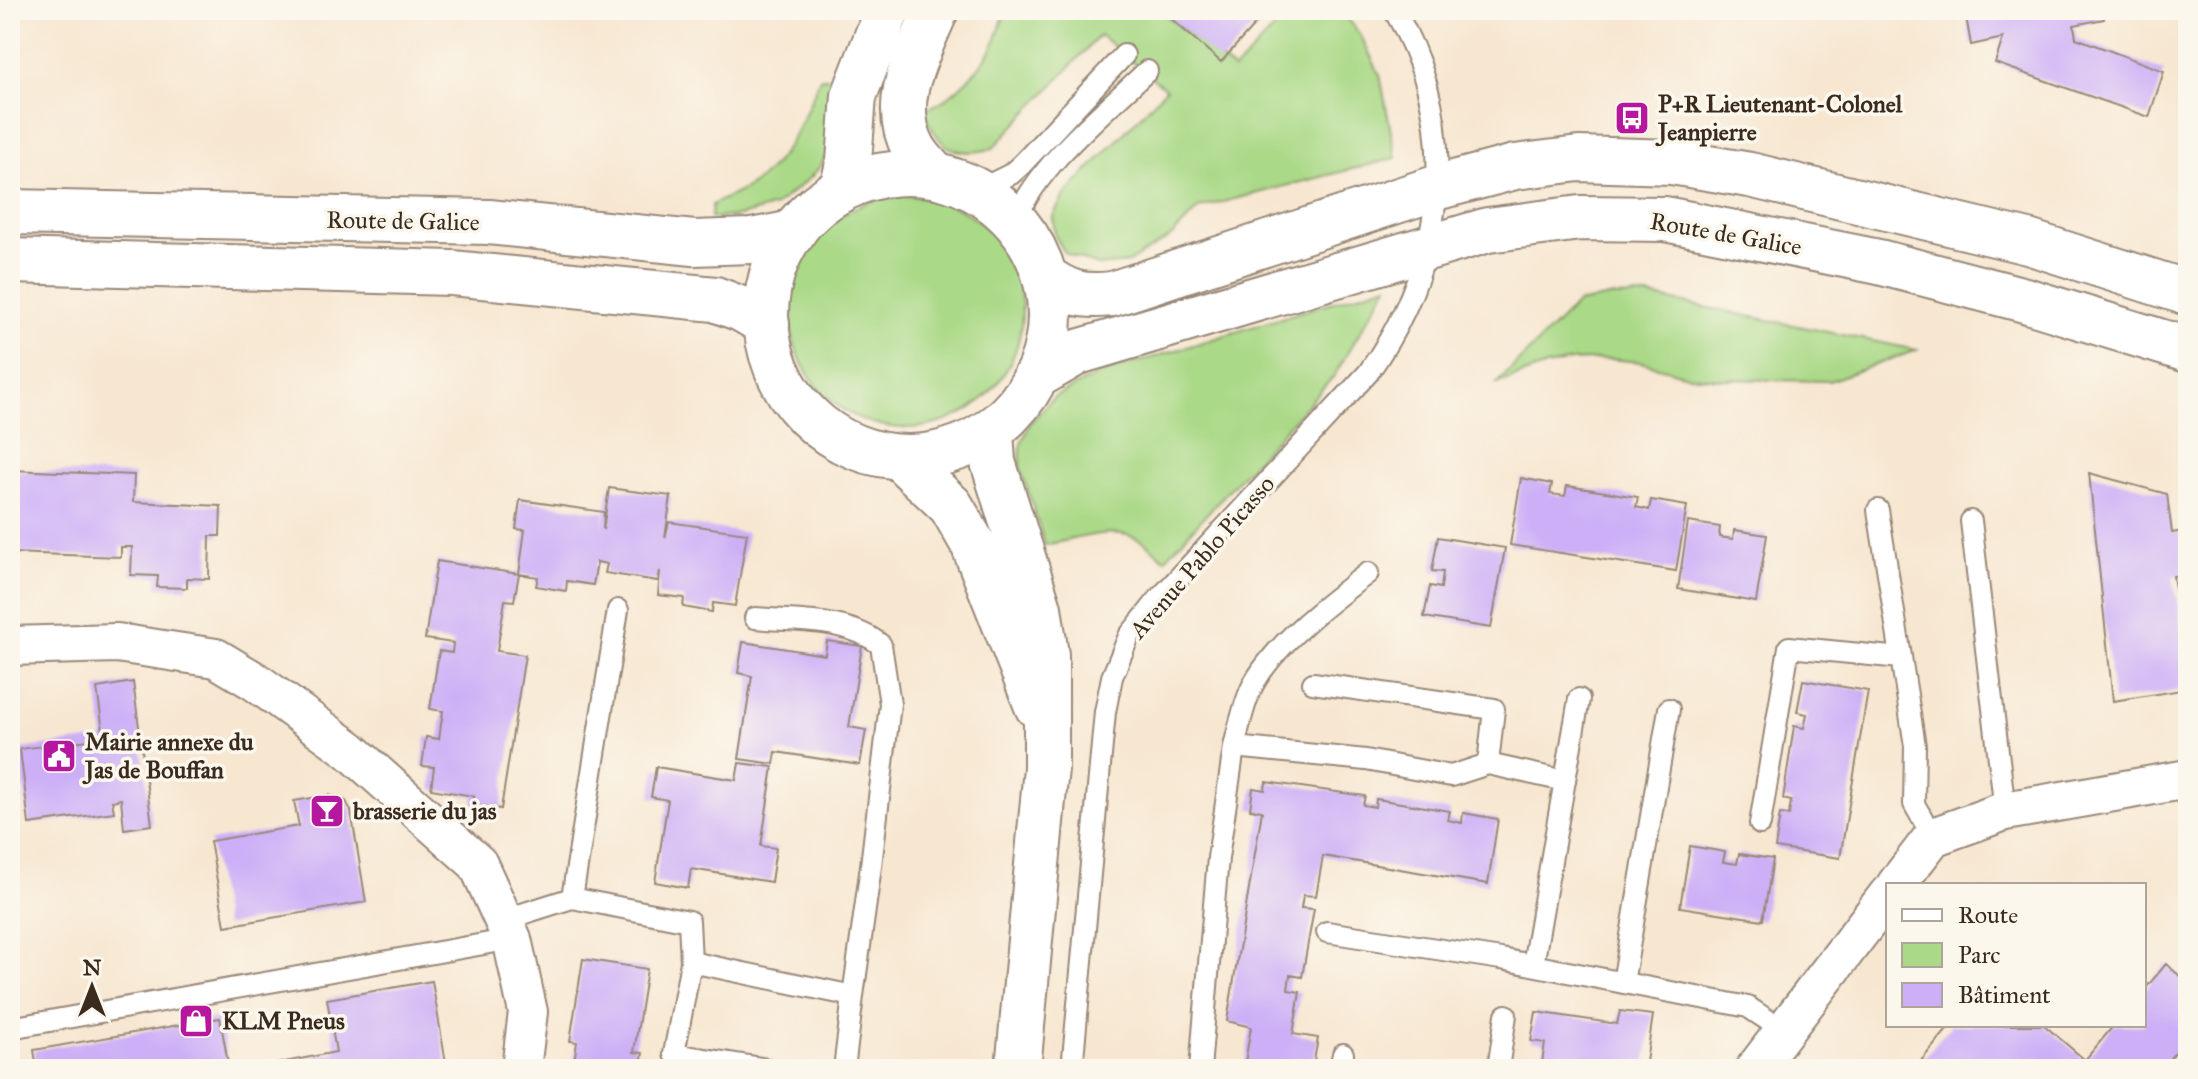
<svg xmlns="http://www.w3.org/2000/svg" width="2198" height="1079" font-family="'IM FELL Great Primer',serif">
<style>
.green{fill:#aad987;stroke:#728252;stroke-width:2}
.building{fill:#ccaff7}
.lines{fill:none;stroke-linecap:round;stroke-linejoin:round}
.service-casing{stroke:#998878;stroke-width:24}
.minor-casing{stroke:#998878;stroke-width:42}
.secondary-casing{stroke:#998878;stroke-width:48}
.primary-casing{stroke:#998878;stroke-width:48}
.service{stroke:#fff;stroke-width:20}
.minor{stroke:#fff;stroke-width:38}
.secondary{stroke:#fff;stroke-width:44}
.primary{stroke:#fff;stroke-width:44}
.labels{text-anchor:middle;dominant-baseline:central;stroke-width:7;stroke-linejoin:round;paint-order:stroke}
.poi-label{font-size:24px;font-weight:bold;fill:#3b2a1e;stroke:#fbf7ec;text-anchor:start}
.street-label{font-size:24px;fill:#3b2a1e;stroke:#fbf7ec}
</style>
<rect width="100%" height="100%" fill="#fbf7ec"/>
<filter id="ink" filterUnits="userSpaceOnUse"><feTurbulence type="fractalNoise" baseFrequency=".0125" numOctaves="2"/><feDisplacementMap in="SourceGraphic" scale="16" xChannelSelector="R" yChannelSelector="G"/><feConvolveMatrix kernelMatrix="1 2 1 2 8 2 1 2 1" color-interpolation-filters="sRGB"/></filter>
<filter id="wash" filterUnits="userSpaceOnUse"><feTurbulence type="fractalNoise" baseFrequency=".006" numOctaves="4" result="noise"/><feDisplacementMap in="SourceGraphic" scale="32" xChannelSelector="R" yChannelSelector="G"/><feGaussianBlur stdDeviation="1.8" result="paint"/><feColorMatrix in="noise" values="0 0 0 0 0 0 0 0 0 0 0 0 0 0 0 0 0 1.4 0 .05"/><feComposite in="paint" operator="in"/></filter>
<g filter="url(#wash)">
<rect width="100%" height="100%" fill="#f7e7d1"/>
<path class="green" d="M 1006,10 L 1159,10 L 1234,70 L 1292,10 L 1341,10 L 1361,36 L 1380,75 L 1396,158 L 1199,208 L 1172,236 L 1128,263 L 1098,266 L 1065,253 L 1055,236 L 1053,216 L 1064,196 L 1166,89 L 1100,35 L 992,149 C 951,158 938,147 923,109 C 944,107 979,70 990,52 C 997,40 1001,23 1006,10 Z
M 820,78 L 841,78 L 829,123 L 828,150 L 822,164 L 811,177 L 775,206 L 740,216 L 711,218 L 712,205 C 727,197 745,191 757,181 C 790,155 805,115 820,78 Z
M790 312a116 116 0 1 1 232 0a116 116 0 1 1-232 0Z
M 1388,285 L 1334,376 L 1165,559 C 1153,550 1142,538 1127,535 C 1103,529 1069,541 1045,545 L 1020,466 L 1021,444 L 1031,422 L 1054,397 L 1099,374 Z
M 1649,296 L 1917,350 L 1829,381 L 1720,379 L 1690,376 L 1641,362 L 1609,359 L 1571,361 L 1546,366 L 1496,384 L 1578,303 L 1611,297 Z"/>
<g id="blocks">
<path class="building" d="M 282,10 L 336,10 L 336,14 L 282,13 Z
M 1161,10 L 1268,10 L 1221,62 Z
M 1972,10 L 2102,10 L 2104,19 L 2074,25 L 2076,38 L 2164,71 L 2149,117 L 1995,63 L 2003,38 L 1971,45 L 1965,11 Z
M 10,470 L 134,475 L 133,502 L 221,506 L 220,536 L 210,536 L 209,579 L 187,578 L 187,588 L 157,587 L 158,576 L 131,575 L 132,547 L 121,547 L 121,557 L 10,553 Z
M 2089,473 L 2167,494 L 2172,533 L 2188,530 L 2188,574 L 2173,576 L 2188,668 L 2188,689 L 2113,701 Z
M 1521,478 L 1552,484 L 1550,494 L 1565,496 L 1567,486 L 1638,497 L 1636,507 L 1649,510 L 1651,500 L 1687,506 L 1676,571 L 1510,545 Z
M 609,488 L 671,496 L 665,538 L 669,522 L 747,533 L 735,606 L 713,603 L 712,612 L 683,607 L 684,598 L 658,595 L 660,571 L 658,581 L 605,573 L 607,564 L 597,562 L 593,585 L 567,581 L 566,591 L 536,586 L 538,577 L 519,574 L 525,530 L 516,529 L 520,500 L 604,512 L 603,530 Z
M 1688,522 L 1720,527 L 1719,537 L 1733,539 L 1734,530 L 1767,535 L 1756,602 L 1678,589 Z
M 1438,537 L 1505,548 L 1491,628 L 1424,617 L 1430,586 L 1441,588 L 1443,572 L 1432,571 Z
M 437,561 L 519,574 L 514,601 L 505,600 L 497,651 L 525,655 L 501,809 L 473,805 L 474,796 L 431,789 L 434,767 L 422,766 L 426,737 L 439,739 L 443,711 L 430,709 L 439,651 L 452,653 L 453,643 L 425,639 Z
M 827,641 L 862,646 L 849,727 L 866,730 L 860,765 L 776,752 L 774,764 L 739,759 L 752,676 L 738,673 L 743,642 L 825,655 Z
M 1803,680 L 1868,691 L 1840,858 L 1775,848 L 1780,814 L 1789,815 L 1791,801 L 1783,799 L 1794,726 L 1804,728 L 1807,714 L 1797,712 Z
M 133,682 L 152,825 L 124,829 L 121,799 L 112,801 L 114,812 L 29,824 L 20,749 L 104,738 L 97,688 Z
M 739,763 L 773,767 L 761,846 L 776,848 L 771,882 L 691,869 L 688,888 L 655,882 L 668,800 L 651,797 L 656,767 L 736,780 Z
M 1266,782 L 1365,796 L 1363,805 L 1375,807 L 1376,799 L 1450,811 L 1448,820 L 1462,823 L 1463,813 L 1498,819 L 1488,884 L 1323,856 L 1316,896 L 1303,895 L 1301,908 L 1314,909 L 1302,977 L 1290,975 L 1288,990 L 1300,992 L 1293,1034 L 1318,1038 L 1313,1067 L 1303,1066 L 1302,1069 L 1244,1069 L 1251,1027 L 1227,1021 L 1262,811 L 1250,809 L 1253,788 L 1265,790 Z
M 329,795 L 346,801 L 351,811 L 366,902 L 225,926 L 210,841 L 299,826 L 294,801 Z
M 1690,846 L 1725,852 L 1723,862 L 1737,864 L 1739,854 L 1773,859 L 1763,920 L 1680,907 Z
M 583,959 L 647,969 L 634,1052 L 643,1053 L 640,1069 L 573,1069 L 577,1042 L 570,1041 Z
M 2166,964 L 2188,983 L 2188,1037 L 2161,1069 L 1914,1069 L 1951,1025 L 2044,1025 L 2085,1060 L 2114,1025 L 2144,1025 L 2144,990 Z
M 432,981 L 447,1069 L 249,1069 L 336,1052 L 327,999 Z
M 1620,1011 L 1653,1015 L 1645,1069 L 1541,1069 L 1545,1043 L 1531,1041 L 1536,1012 L 1617,1024 Z
M 220,1018 L 229,1069 L 37,1069 L 34,1050 Z"/>
</g>
</g>
<g filter="url(#ink)">
<use href="#blocks" fill-opacity="0" stroke="#998878" stroke-width="2"/>
<g class="lines">
<g class="service-casing">
<path id="service" d="M 979,190 L 1011,174 L 1022,164 L 1124,55
M 1016,220 C 1036,167 1105,111 1147,71
M 1878,510 L 1915,746 L 1914,804 L 1933,837
M 1971,521 L 2005,811
M 1368,573 C 1331,601 1273,645 1252,687 C 1243,706 1239,727 1234,747 L 1366,760 L 1451,776 L 1488,764
M 755,618 C 796,622 848,618 881,645 L 890,704 L 871,866 L 853,996
M 1313,683 L 1494,709 L 1488,764 L 1565,781
M 1760,824 L 1789,647 L 1901,658
M 572,898 L 618,610
M 503,920 L 572,898 L 689,921 L 691,962 L 674,1054 L 768,1069
M 1327,932 L 1501,959 L 1748,1007 L 1784,1031
M 691,962 L 853,996 L 844,1069
M 1533,965 L 1579,699
M 1623,983 L 1669,709
M 10,1028 L 512,939
M 1072,1069 L 1105,712 L 1112,677 L 1129,636 L 1158,600 L 1368,373 C 1445,264 1464,127 1394,10
M 1200,1069 L 1218,858 L 1234,747
M 1340,1069 L 1343,1054
M 1498,1069 L 1506,1015"/>
</g>
<g class="minor-casing">
<path id="minor" d="M 10,646 L 117,643 L 216,658 L 256,682 L 350,750 L 478,864 L 512,939 L 528,1012 L 521,1069
M 1896,885 L 1933,837 L 2005,811 L 2188,779
M 1755,1069 L 1888,895"/>
</g>
<g class="secondary-casing">
<path id="secondary" d="M 10,212 L 489,222 L 694,243 L 751,241 L 793,233
M 10,261 L 452,273 L 715,299 L 741,309 L 767,324
M 991,432 L 993,462 L 1039,608 L 1046,655 L 1046,768 L 1018,1069
M 899,457 L 951,506 L 973,544 L 1037,706"/>
</g>
<g class="primary-casing">
<path id="primary" d="M766 315a142 142 0 1 1 284 0a142 142 0 1 1-284 0Z
M 934,174 C 927,166 919,158 914,149 C 888,102 918,54 936,10
M 842,188 L 849,161 L 854,96 L 887,10
M 1045,277 C 1068,294 1083,297 1112,294 L 1439,187 L 1515,167 L 1579,159 L 1672,162 L 1750,175 L 2028,242 L 2188,293
M 1035,377 L 1078,352 L 1488,230 L 1580,218 L 1665,219 L 1879,262 L 2025,300 L 2188,350"/>
</g>
<use href="#service" class="service"/>
<use href="#minor" class="minor"/>
<use href="#secondary" class="secondary"/>
<use href="#primary" class="primary"/>
</g>
</g>
<defs>
<g id="bus-square" transform="scale(1.8)"><rect x="-9" y="-9" width="18" height="18" rx="4" fill="#b5179e" stroke="#fbf7ec"/><path d="M-5-6H5V4H4V6H2V4H-2V6H-4V4H-5ZM-3.5-4V0h7V-4ZM-3.5 1.2v1.5H-2V1.2ZM2 1.2v1.5H3.5V1.2Z" fill="#fff"/></g>
<g id="civic-square" transform="scale(1.8)"><rect x="-9" y="-9" width="18" height="18" rx="4" fill="#b5179e" stroke="#fbf7ec"/><path d="M-.6-6.5H3V-4.5H.6V-3L4-1V1h2V6H-6V1h2V-1L-.6-3ZM-1.2 2.5V6h2.4V2.5Z" fill="#fff"/></g>
<g id="bar-square" transform="scale(1.8)"><rect x="-9" y="-9" width="18" height="18" rx="4" fill="#b5179e" stroke="#fbf7ec"/><path d="M-6-5H6L.8 .8V4.5H3.5V6h-7V4.5H-.8V.8Z" fill="#fff"/></g>
<g id="shop-square" transform="scale(1.8)"><rect x="-9" y="-9" width="18" height="18" rx="4" fill="#b5179e" stroke="#fbf7ec"/><path d="M-5-2.5h2.3a2.7 3.5 0 0 1 5.4 0H5L5.5 6h-11ZM-1.5-2.5h3a1.5 2.3 0 0 0-3 0Z" fill="#fff"/></g>
</defs>
<g fill-rule="evenodd">
<use href="#bus-square" x="1632" y="118"/>
<use href="#civic-square" x="59" y="756"/>
<use href="#bar-square" x="327" y="811"/>
<use href="#shop-square" x="196" y="1021"/>
</g>
<g class="labels">
<g class="poi-label">
<text x="1658" y="104">P+R Lieutenant-Colonel<tspan x="1658" dy="28">Jeanpierre</tspan></text>
<text x="85" y="742">Mairie annexe du<tspan x="85" dy="28">Jas de Bouffan</tspan></text>
<text x="353" y="811">brasserie du jas</text>
<text x="222" y="1021">KLM Pneus</text>
</g>
<g class="street-label">
<text transform="translate(403 221) rotate(1)">Route de Galice</text>
<text transform="translate(1726 234) rotate(10)">Route de Galice</text>
<text transform="translate(1202 557) rotate(-49)">Avenue Pablo Picasso</text>
</g>
</g>
<rect width="2198" height="1079" fill="none" stroke="#fbf7ec" stroke-width="40"/>
<rect x="1886" y="883" width="260" height="144" fill="#fbf7ec" stroke="#aea59a" stroke-width="2"/>
<rect x="1902" y="909" width="40" height="12" fill="#ffffff" stroke="#aea59a" stroke-width="2"/>
<text x="1958" y="923" font-size="24" fill="#3b2a1e">Route</text>
<rect x="1902" y="943" width="40" height="24" fill="#aad987" stroke="#aea59a" stroke-width="2"/>
<text x="1958" y="963" font-size="24" fill="#3b2a1e">Parc</text>
<rect x="1902" y="983" width="40" height="24" fill="#ccaff7" stroke="#aea59a" stroke-width="2"/>
<text x="1958" y="1003" font-size="24" fill="#3b2a1e">Bâtiment</text>
<g transform="translate(92 987)" stroke="#fbf7ec" stroke-width="6" paint-order="stroke">
<path d="M0-6L14 30L0 20L-14 30Z" fill="#3b2a1e"/>
<text y="-12" font-size="22" font-weight="bold" text-anchor="middle" fill="#3b2a1e">N</text>
</g>
</svg>
